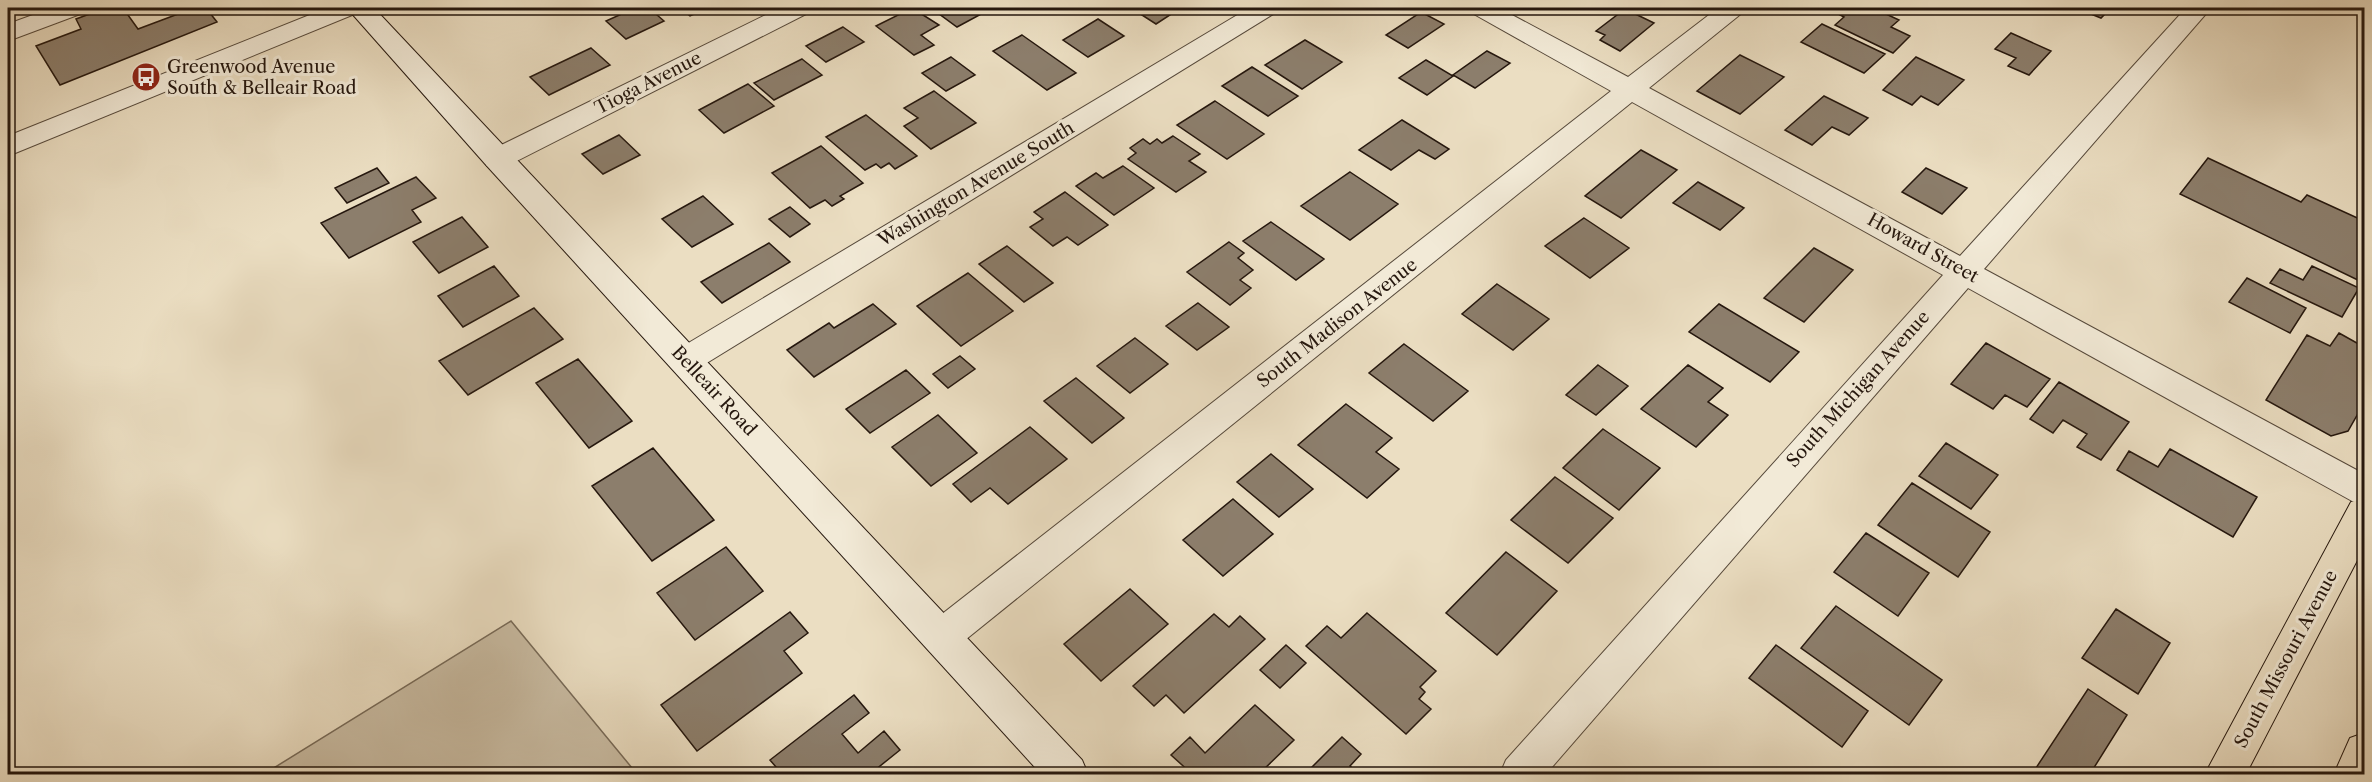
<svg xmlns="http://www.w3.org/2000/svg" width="2372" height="782" font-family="'Libre Caslon Text',serif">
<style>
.green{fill:#c9bca3;stroke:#776a58;stroke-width:1.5}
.building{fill:#8c7e6c;stroke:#25170e;stroke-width:1.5}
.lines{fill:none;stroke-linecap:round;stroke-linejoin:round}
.minor-casing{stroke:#56493b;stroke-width:2}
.tertiary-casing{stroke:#56493b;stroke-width:2}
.secondary-casing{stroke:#25170e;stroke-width:2}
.primary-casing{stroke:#25170e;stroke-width:2}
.minor{fill:#f2ead7;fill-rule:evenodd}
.tertiary{fill:#f2ead7;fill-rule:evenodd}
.secondary{fill:#f2ead7;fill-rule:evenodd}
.primary{fill:#ebdec2;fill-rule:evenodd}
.labels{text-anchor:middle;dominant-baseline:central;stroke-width:6;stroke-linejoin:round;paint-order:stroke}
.poi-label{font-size:18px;fill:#25170e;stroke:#f2ead7;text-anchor:start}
.street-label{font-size:18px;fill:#25170e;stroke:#f2ead7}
</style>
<rect width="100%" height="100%" fill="#ebdec2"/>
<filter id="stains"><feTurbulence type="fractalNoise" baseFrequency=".00333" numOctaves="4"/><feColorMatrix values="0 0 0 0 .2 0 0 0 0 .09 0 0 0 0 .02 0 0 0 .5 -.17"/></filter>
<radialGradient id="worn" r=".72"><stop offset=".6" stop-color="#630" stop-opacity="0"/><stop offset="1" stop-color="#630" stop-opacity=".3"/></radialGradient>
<path class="green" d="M 511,621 L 637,774 L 264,774 Z"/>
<path class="building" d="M 106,8 L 123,8 L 138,29 L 194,8 L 206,8 L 217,22 L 60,85 L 36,46 L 81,29 L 76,19 Z
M 635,8 L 649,8 L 664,21 L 626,39 L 606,21 Z
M 680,8 L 708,8 L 690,16 Z
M 912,8 L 939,25 L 921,35 L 934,45 L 914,55 L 876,26 Z
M 931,8 L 978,8 L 985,12 L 957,27 Z
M 1131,8 L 1176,8 L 1170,11 L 1173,13 L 1156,24 Z
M 1827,8 L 1873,8 L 1899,20 L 1891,27 L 1910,36 L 1893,53 L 1835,25 L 1844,17 Z
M 2076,8 L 2111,8 L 2101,18 Z
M 1625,9 L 1654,23 L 1620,51 L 1600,40 L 1605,35 L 1596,31 Z
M 1421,12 L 1444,24 L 1408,48 L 1386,35 Z
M 1098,19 L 1124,36 L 1088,57 L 1063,40 Z
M 1822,24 L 1885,54 L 1864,73 L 1801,42 Z
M 843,27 L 864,42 L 826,62 L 806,46 Z
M 2011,33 L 2051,51 L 2029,75 L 2008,66 L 2016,58 L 1995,49 Z
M 1022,35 L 1076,73 L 1047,90 L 993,51 Z
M 1305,40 L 1342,62 L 1302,89 L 1265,65 Z
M 591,48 L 610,65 L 549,95 L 530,77 Z
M 1487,51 L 1510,63 L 1475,88 L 1453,75 Z
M 1740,55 L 1784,77 L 1740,114 L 1697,91 Z
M 951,57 L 975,75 L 946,91 L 922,73 Z
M 1916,57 L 1964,80 L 1938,105 L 1921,96 L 1912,105 L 1883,90 Z
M 802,59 L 822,75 L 774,100 L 754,83 Z
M 1426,60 L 1453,76 L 1427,95 L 1399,78 Z
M 1252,67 L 1298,96 L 1268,116 L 1222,86 Z
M 748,84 L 774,106 L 724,133 L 699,110 Z
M 934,91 L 976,123 L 931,149 L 904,126 L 918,118 L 904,108 Z
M 1824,96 L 1868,118 L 1849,135 L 1832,127 L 1812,145 L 1785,130 Z
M 1215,101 L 1264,134 L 1227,159 L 1177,125 Z
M 866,115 L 917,156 L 895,169 L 889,163 L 881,168 L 876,164 L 865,170 L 826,137 Z
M 1402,120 L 1449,149 L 1435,159 L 1419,150 L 1391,170 L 1359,150 Z
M 619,135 L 640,155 L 603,174 L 582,154 Z
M 1173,136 L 1200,154 L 1189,161 L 1206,172 L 1176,192 L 1128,159 L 1136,153 L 1130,148 L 1143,139 L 1150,144 L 1157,139 L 1162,143 Z
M 821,146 L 863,183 L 840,196 L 844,199 L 832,206 L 825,200 L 810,208 L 772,173 Z
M 1641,150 L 1677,170 L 1621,218 L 1585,196 Z
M 2208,158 L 2301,202 L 2307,195 L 2364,221 L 2364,283 L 2180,194 Z
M 1123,166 L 1154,188 L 1114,215 L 1076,186 L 1096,173 L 1103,178 Z
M 377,168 L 389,183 L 347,203 L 335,188 Z
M 1926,168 L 1967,188 L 1942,214 L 1902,192 Z
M 1350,172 L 1398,204 L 1350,240 L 1301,206 Z
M 416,177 L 436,198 L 412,210 L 421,222 L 349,258 L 321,223 Z
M 1698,182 L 1744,208 L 1720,230 L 1673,203 Z
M 1065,192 L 1108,225 L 1078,245 L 1067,237 L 1053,246 L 1030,227 L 1043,219 L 1034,212 Z
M 703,196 L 733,224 L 692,247 L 662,219 Z
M 790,207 L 810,224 L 790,237 L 769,219 Z
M 462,217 L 488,247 L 439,273 L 413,242 Z
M 1584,218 L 1629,248 L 1590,278 L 1545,246 Z
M 1271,222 L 1324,259 L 1296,280 L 1243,241 Z
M 1229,242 L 1244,253 L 1238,258 L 1253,270 L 1240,280 L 1251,288 L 1230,305 L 1187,272 Z
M 769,243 L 790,262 L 722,303 L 701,282 Z
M 1007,246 L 1053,283 L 1024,302 L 979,264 Z
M 1814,248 L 1853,270 L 1804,322 L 1764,298 Z
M 494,266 L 519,296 L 463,327 L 438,296 Z
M 2312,266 L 2359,288 L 2342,317 L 2270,283 L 2280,269 L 2303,280 Z
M 968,273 L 1013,311 L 961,346 L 917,306 Z
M 2247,278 L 2306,308 L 2290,333 L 2229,302 Z
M 1497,284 L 1549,319 L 1513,350 L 1462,314 Z
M 1198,303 L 1229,327 L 1197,350 L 1166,326 Z
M 873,304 L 896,324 L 814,377 L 787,350 L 829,323 L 834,328 Z
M 1719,304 L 1799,352 L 1770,382 L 1689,332 Z
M 534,308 L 563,339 L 468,395 L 439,361 Z
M 2339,333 L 2364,347 L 2364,403 L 2348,431 L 2331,436 L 2266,400 L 2307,335 L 2330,346 Z
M 1135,338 L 1168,364 L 1130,393 L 1097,366 Z
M 1986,343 L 2050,379 L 2027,407 L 2005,395 L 1993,409 L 1951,384 Z
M 1404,344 L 1468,391 L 1433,421 L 1369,373 Z
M 960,356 L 975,369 L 948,388 L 933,374 Z
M 578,359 L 632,421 L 589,448 L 536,383 Z
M 1598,365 L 1628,386 L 1596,415 L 1566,395 Z
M 1688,365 L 1723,388 L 1708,402 L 1728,415 L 1696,447 L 1641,409 Z
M 906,370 L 930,393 L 870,433 L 846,409 Z
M 1076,378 L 1124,418 L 1092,443 L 1044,401 Z
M 2059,382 L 2129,422 L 2101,460 L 2077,447 L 2087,434 L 2063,420 L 2053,433 L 2030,419 Z
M 1346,404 L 1392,438 L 1376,452 L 1399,469 L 1367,498 L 1298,445 Z
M 938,415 L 977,453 L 931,486 L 892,447 Z
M 1030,427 L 1067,459 L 1008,504 L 990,488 L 971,502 L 953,484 Z
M 1603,429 L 1660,468 L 1619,510 L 1563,468 Z
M 1946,443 L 1998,475 L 1971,509 L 1919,476 Z
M 653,448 L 714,520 L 652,561 L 592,486 Z
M 2170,449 L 2257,497 L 2233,537 L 2117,470 L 2129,451 L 2158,467 Z
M 1271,454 L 1313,489 L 1279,517 L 1237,482 Z
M 1555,477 L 1613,518 L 1568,563 L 1511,520 Z
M 1912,483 L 1990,532 L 1958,577 L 1878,525 Z
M 1233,499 L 1273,534 L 1223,576 L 1183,540 Z
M 1866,533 L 1929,573 L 1898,616 L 1834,572 Z
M 726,547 L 763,591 L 695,640 L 657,593 Z
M 1506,552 L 1557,591 L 1497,655 L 1446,613 Z
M 1130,589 L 1168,624 L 1101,681 L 1064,644 Z
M 1836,606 L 1942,680 L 1909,725 L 1801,648 Z
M 2116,609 L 2170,643 L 2138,694 L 2082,658 Z
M 790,612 L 808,633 L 784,651 L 802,673 L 697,751 L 661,705 Z
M 1367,613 L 1436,671 L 1420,687 L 1425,692 L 1419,699 L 1431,709 L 1406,734 L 1306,646 L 1327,626 L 1341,638 Z
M 1214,614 L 1229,627 L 1240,616 L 1265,639 L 1184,713 L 1166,695 L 1154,706 L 1133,686 Z
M 1286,645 L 1306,663 L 1280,688 L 1260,670 Z
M 1776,645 L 1868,711 L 1842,747 L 1749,678 Z
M 2088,689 L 2127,715 L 2090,774 L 2032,774 Z
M 854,695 L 869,713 L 842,734 L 858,753 L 884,731 L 900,750 L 870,774 L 782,774 L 770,760 Z
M 1255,705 L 1294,740 L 1259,774 L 1192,774 L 1171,755 L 1190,737 L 1205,753 Z
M 1342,737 L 1361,754 L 1350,766 L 1359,774 L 1305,774 Z"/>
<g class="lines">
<g class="minor-casing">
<path id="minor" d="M 52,8 L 87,8 L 83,13 L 8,41 L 8,24 Z
M 780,8 L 812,8 L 808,13 L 507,166 L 497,169 L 487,166 L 483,159 L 487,152 Z
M 1249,8 L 1279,8 L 1275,13 L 697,369 L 686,373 L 675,369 L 670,360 L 675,351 Z
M 1469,8 L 1499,8 L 1628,77 L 1718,8 L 1745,8 L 1742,13 L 1649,88 L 1960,256 L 2186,8 L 2211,8 L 1984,269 L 2364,474 L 2364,505 L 2352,501 L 1968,288 L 1546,774 L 1500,774 L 1506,760 L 1943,275 L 1632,102 L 954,649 L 941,654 L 928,649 L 922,637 L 928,625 L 1611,91 L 1472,13 Z"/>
</g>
<g class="tertiary-casing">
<path id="tertiary" d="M 327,8 L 361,8 L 357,13 L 8,156 L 8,136 Z"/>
</g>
<g class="secondary-casing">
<path id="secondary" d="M 347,8 L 374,8 L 1082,760 L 1088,774 L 1041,774 L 487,166 Z"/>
</g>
<g class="primary-casing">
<path id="primary" d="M 2364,498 L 2364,547 L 2246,774 L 2205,774 L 2351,502 Z
M 2364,733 L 2364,774 L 2334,774 L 2350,738 Z"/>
</g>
<use href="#minor" class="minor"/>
<use href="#tertiary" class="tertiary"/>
<use href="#secondary" class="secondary"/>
<use href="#primary" class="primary"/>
</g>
<defs>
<g id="bus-disc" transform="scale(1.5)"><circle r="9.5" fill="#8f2418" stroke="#f2ead7"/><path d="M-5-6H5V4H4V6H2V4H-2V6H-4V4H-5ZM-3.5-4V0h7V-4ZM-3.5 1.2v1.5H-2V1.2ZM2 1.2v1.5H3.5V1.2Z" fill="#fff"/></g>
</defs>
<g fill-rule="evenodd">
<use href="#bus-disc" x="146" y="77"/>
</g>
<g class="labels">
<g class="poi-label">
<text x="167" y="67">Greenwood Avenue<tspan x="167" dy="21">South &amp; Belleair Road</tspan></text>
</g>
<g class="street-label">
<text transform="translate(648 83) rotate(-27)">Tioga Avenue</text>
<text transform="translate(976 184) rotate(-31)">Washington Avenue South</text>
<text transform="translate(1923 248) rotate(29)">Howard Street</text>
<text transform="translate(1337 323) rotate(-38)">South Madison Avenue</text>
<text transform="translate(1858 389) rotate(-48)">South Michigan Avenue</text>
<text transform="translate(714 391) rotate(47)">Belleair Road</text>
<text transform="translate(2286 659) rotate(-62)">South Missouri Avenue</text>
</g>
</g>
<rect width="2372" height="782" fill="none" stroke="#ebdec2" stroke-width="30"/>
<rect x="9" y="9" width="2354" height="764" fill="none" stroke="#25170e" stroke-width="3"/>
<rect x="15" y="15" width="2342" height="752" fill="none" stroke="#25170e" stroke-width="1.5"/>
<rect width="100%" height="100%" filter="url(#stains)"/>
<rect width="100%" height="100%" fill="url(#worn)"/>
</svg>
